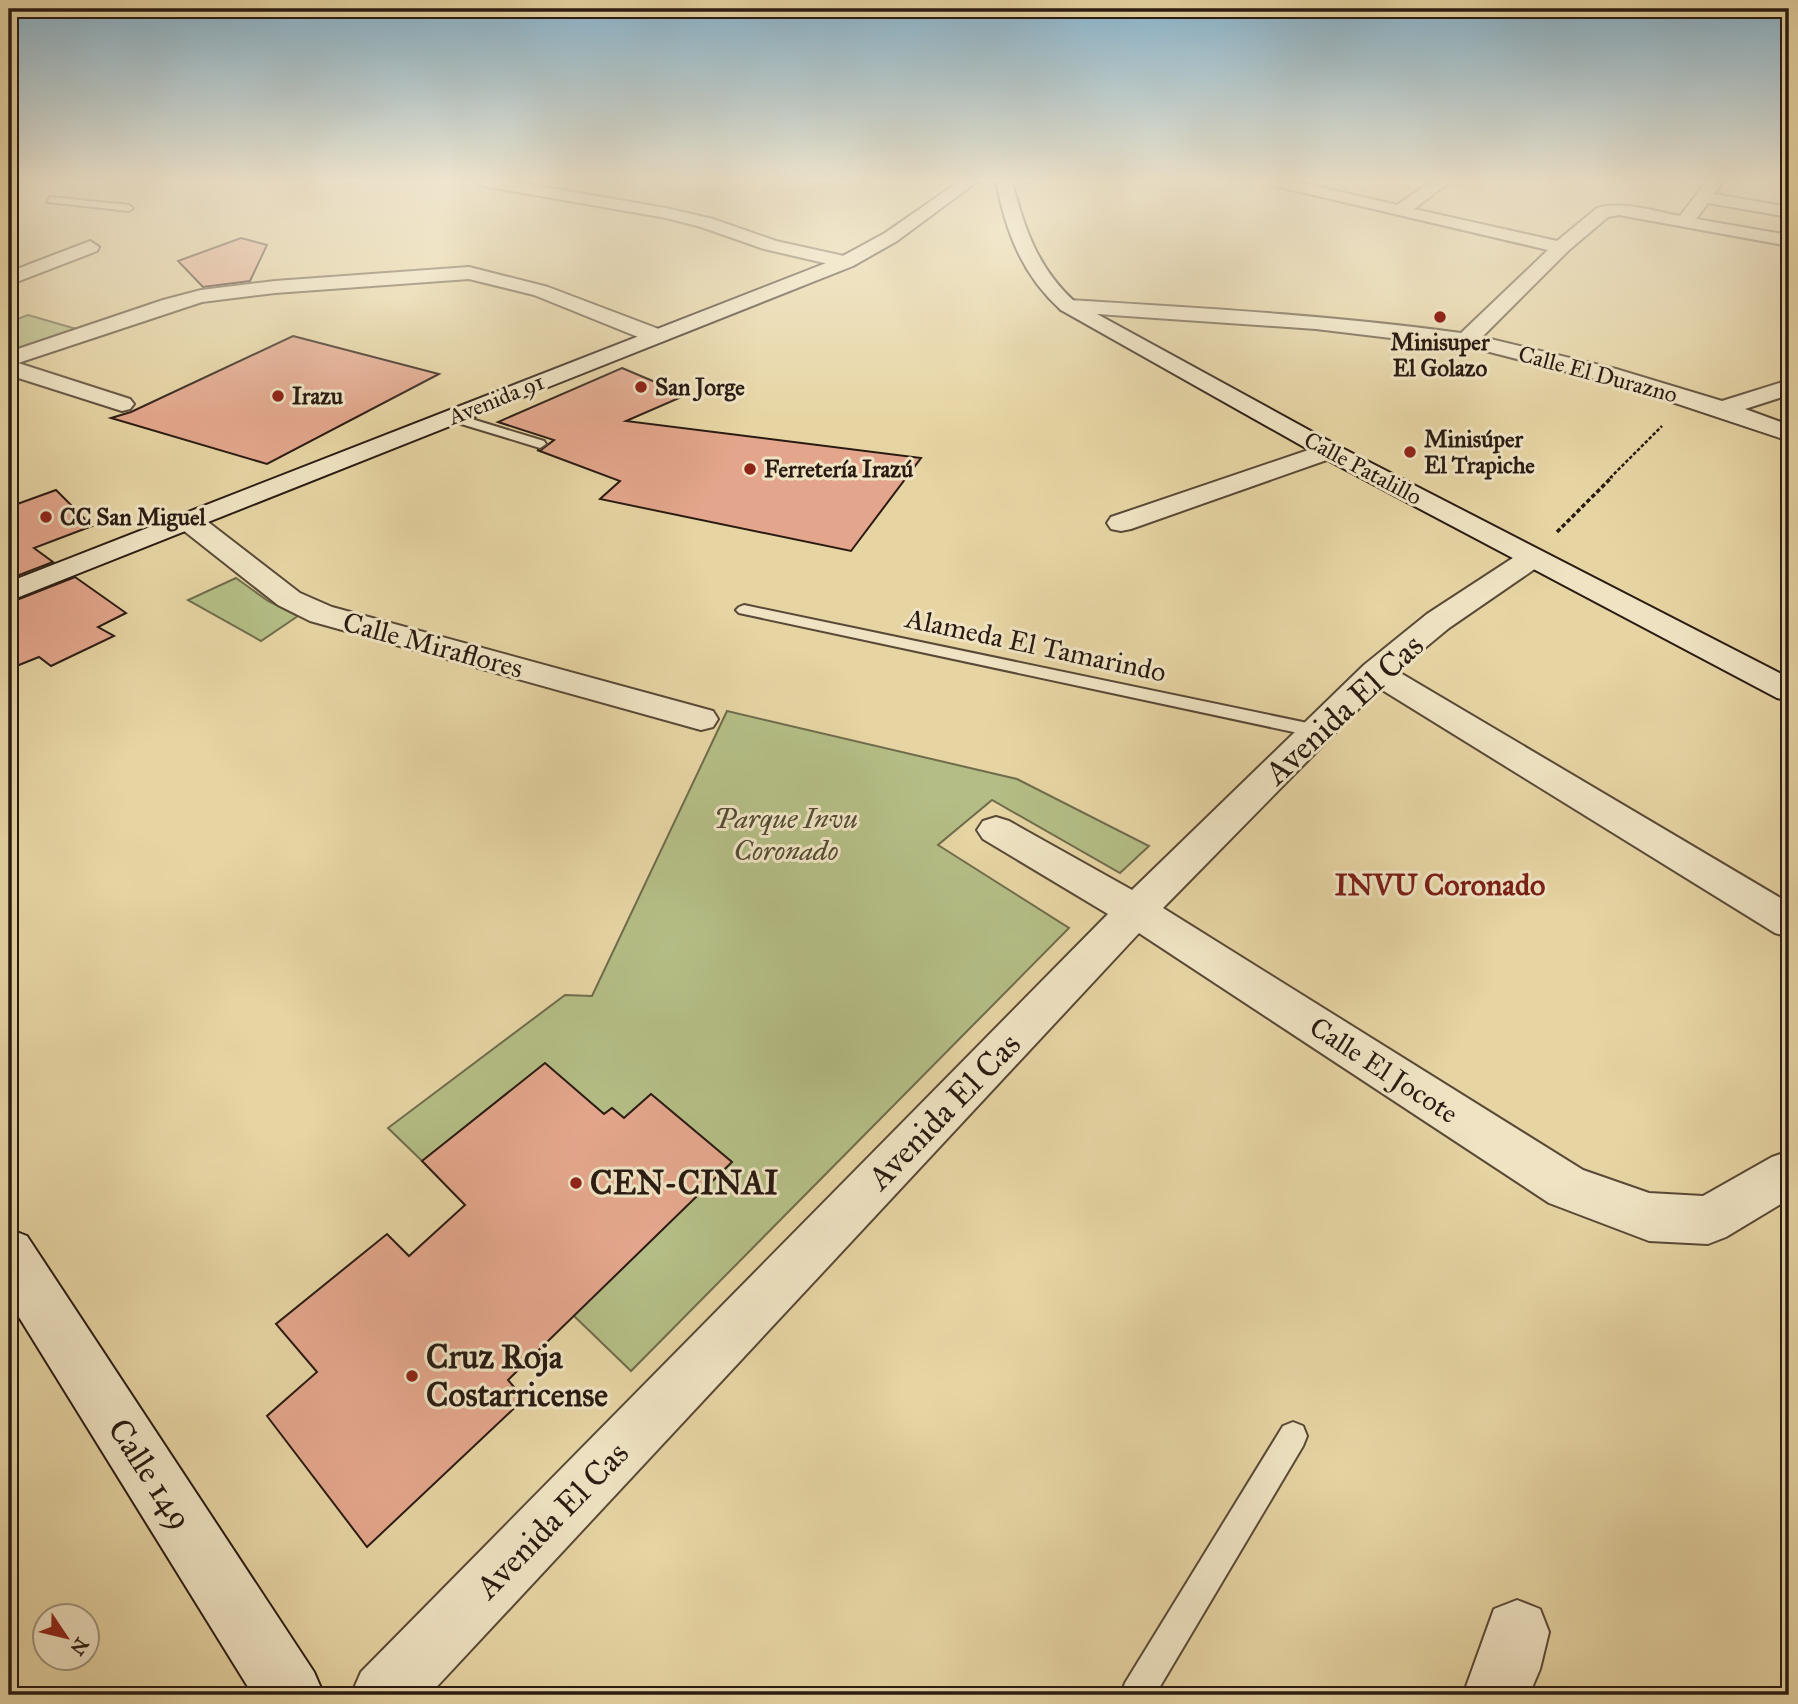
<svg xmlns="http://www.w3.org/2000/svg" width="1798" height="1704" font-family="'IM FELL Great Primer',serif">
<style>
.green{fill:#b4bd85;stroke:#6f6c4c;stroke-width:2}
.building{fill:#e3a68c;stroke:#2a1b12;stroke-width:2}
.lines{fill:none;stroke-linecap:round;stroke-linejoin:round}
.lane-casing{stroke:#594936;stroke-width:4}
.street-casing{stroke:#594936;stroke-width:4}
.secondary-casing{stroke:#2a1b12;stroke-width:4}
.path-far1{stroke:#2a1b12;stroke-width:2.5;stroke-dasharray:3.5 2;stroke-linecap:butt}
.path{stroke:#2a1b12;stroke-width:3.5;stroke-dasharray:4.5 2.5;stroke-linecap:butt}
.lane{fill:#efe3c3;fill-rule:evenodd}
.street{fill:#efe3c3;fill-rule:evenodd}
.secondary{fill:#efe3c3;fill-rule:evenodd}
.poi-dot{fill:#8f2418;stroke:#efe3c3;stroke-width:2.5}
.labels{text-anchor:middle;dominant-baseline:central;stroke-width:6;stroke-linejoin:round;paint-order:stroke}
.far-poi-label{font-size:23px;font-weight:bold;fill:#2a1b12;stroke:#efe3c3;text-anchor:start}
.far-street-label{font-size:23px;fill:#2a1b12;stroke:#efe3c3}
.street-label{font-size:28px;fill:#2a1b12;stroke:#efe3c3}
.park-label{font-size:28px;font-style:italic;fill:#534c34;stroke:#efe3c3}
.neighbourhood-label{font-size:30px;font-weight:bold;fill:#7a1f14;stroke:#efe3c3}
.near-street-label{font-size:33px;fill:#2a1b12;stroke:#efe3c3}
.near-poi-label{font-size:33px;font-weight:bold;fill:#2a1b12;stroke:#efe3c3;text-anchor:start}
</style>
<rect width="100%" height="100%" fill="#e6d4a3"/>
<filter id="stains"><feTurbulence type="fractalNoise" baseFrequency=".00286" numOctaves="4"/><feColorMatrix values="0 0 0 0 .2 0 0 0 0 .09 0 0 0 0 .02 0 0 0 .5 -.17"/></filter>
<radialGradient id="worn" r=".72"><stop offset=".6" stop-color="#630" stop-opacity="0"/><stop offset="1" stop-color="#630" stop-opacity=".3"/></radialGradient>
<path class="green" d="M 28,315 L 80,330 L 9,352 L 9,322 Z
M 236,578 L 268,601 L 298,616 L 261,641 L 188,600 Z
M 727,711 L 1017,779 L 1149,846 L 1120,873 L 992,800 L 938,845 L 1069,928 L 631,1371 L 573,1315 L 731,1161 L 651,1094 L 624,1118 L 612,1108 L 604,1114 L 545,1064 L 422,1161 L 388,1128 L 565,995 L 592,996 Z"/>
<path class="building" d="M 241,238 L 267,245 L 250,281 L 203,287 L 178,261 Z
M 293,336 L 439,374 L 267,464 L 111,418 L 131,412 Z
M 622,368 L 686,395 L 626,421 L 921,458 L 851,551 L 600,499 L 620,481 L 537,450 L 541,450 L 554,440 L 498,422 Z
M 56,490 L 92,526 L 34,548 L 53,562 L 9,579 L 9,507 Z
M 75,577 L 126,613 L 98,627 L 114,636 L 51,666 L 39,657 L 9,669 L 9,603 Z
M 545,1063 L 604,1114 L 612,1108 L 624,1118 L 651,1094 L 732,1162 L 508,1380 L 524,1399 L 367,1547 L 267,1416 L 317,1372 L 276,1324 L 387,1234 L 409,1256 L 465,1205 L 422,1161 Z"/>
<g class="lines">
<g class="lane-casing">
<path id="lane" d="M 9,181 L 21,181 L 9,186 Z
M 50,197 L 129,205 L 133,208 L 129,211 L 47,202 Z
M 452,413 L 544,441 L 546,444 L 540,448 L 448,420 L 448,414 Z
M 744,605 L 1317,725 L 1326,731 L 1317,737 L 739,613 L 736,610 L 739,607 Z
M 1293,1422 L 1303,1426 L 1307,1436 L 1303,1446 L 1155,1695 L 1121,1695 L 1125,1683 L 1283,1426 Z"/>
</g>
<g class="street-casing">
<path id="street" d="M 475,181 L 509,181 L 666,208 L 713,219 L 776,241 L 853,258 L 856,262 L 846,268 L 764,249 L 701,227 L 666,218 L 483,186 Z
M 1267,181 L 1294,181 L 1397,205 L 1433,181 L 1451,181 L 1414,209 L 1557,241 L 1597,208 C 1624,201 1653,211 1680,216 L 1707,181 L 1723,181 L 1714,194 L 1789,207 L 1789,217 L 1708,203 L 1696,219 L 1789,235 L 1789,246 L 1619,215 L 1608,217 L 1568,251 L 1482,337 L 1616,369 L 1722,401 L 1789,380 L 1789,395 L 1745,409 L 1789,425 L 1789,441 L 1630,388 L 1474,348 L 1316,329 L 1068,312 L 1061,310 L 1058,306 L 1061,302 L 1068,300 C 1199,308 1330,315 1461,333 L 1548,250 L 1275,186 Z
M 90,241 L 99,247 L 97,251 L 9,285 L 9,272 Z
M 469,267 L 548,287 L 664,331 L 667,336 L 664,341 L 648,341 L 534,295 L 469,279 L 275,293 L 202,302 L 18,363 L 130,399 L 134,404 L 130,409 L 122,411 L 9,375 L 9,352 L 163,300 L 201,290 L 275,281 Z
M 1329,443 L 1338,446 L 1342,451 L 1338,456 L 1131,529 L 1121,531 L 1111,529 L 1107,523 L 1111,517 Z
M 189,513 L 199,515 L 300,593 L 332,607 L 713,711 L 718,719 L 713,727 L 701,730 L 310,621 L 278,605 L 179,527 L 175,521 L 179,515 Z
M 1532,549 L 1542,552 L 1546,558 L 1542,564 L 1449,628 L 1397,671 L 1789,903 L 1789,937 L 1775,933 L 1379,688 L 1163,908 L 1583,1170 L 1649,1193 L 1703,1196 L 1772,1157 L 1789,1151 L 1789,1199 L 1726,1237 L 1708,1244 L 1649,1241 L 1549,1203 L 1139,933 L 429,1695 L 351,1695 L 361,1672 L 1108,914 L 983,839 L 977,830 L 983,821 L 996,817 L 1009,821 L 1132,890 L 1364,665 L 1427,614 L 1522,552 Z
M 1517,1600 L 1540,1609 L 1549,1632 L 1540,1669 L 1529,1695 L 1463,1695 L 1494,1609 Z"/>
</g>
<g class="secondary-casing">
<path id="secondary" d="M 960,181 L 978,181 L 897,241 L 853,266 L 9,601 L 9,582 L 839,258 L 885,233 Z
M 996,181 L 1012,181 C 1024,228 1038,269 1075,302 L 1338,446 L 1789,678 L 1789,701 L 1777,698 L 1320,456 L 1061,310 C 1022,275 1006,232 996,181 Z
M 9,1229 L 27,1236 L 314,1672 L 324,1695 L 253,1695 L 9,1301 Z"/>
</g>
<path class="path-far1" d="M 1610,478 L 1662,426"/>
<path class="path" d="M 1557,532 L 1612,477"/>
<use href="#lane" class="lane"/>
<use href="#street" class="street"/>
<use href="#secondary" class="secondary"/>
</g>
<linearGradient id="sky" x2="0" y2="1"><stop stop-color="#87b5d0"/><stop offset="0.43" stop-color="#f4ecd6"/><stop offset="1" stop-color="#f4ecd6" stop-opacity="0"/></linearGradient>
<rect width="1798" height="419" fill="url(#sky)"/>
<g class="poi-dot">
<circle cx="1440" cy="317" r="7"/>
<circle cx="641" cy="387" r="7"/>
<circle cx="278" cy="396" r="7"/>
<circle cx="1410" cy="452" r="7"/>
<circle cx="750" cy="469" r="7"/>
<circle cx="46" cy="517" r="7"/>
<circle cx="576" cy="1183" r="7"/>
<circle cx="412" cy="1376" r="7"/>
</g>
<g class="labels">
<g class="far-poi-label">
<text x="1440" y="342" text-anchor="middle">Minisuper<tspan x="1440" dy="26">El Golazo</tspan></text>
<text x="655" y="387">San Jorge</text>
<text x="292" y="396">Irazu</text>
<text x="1424" y="439">Minisúper<tspan x="1424" dy="26">El Trapiche</tspan></text>
<text x="764" y="469">Ferretería Irazú</text>
<text x="60" y="517">CC San Miguel</text>
</g>
<g class="far-street-label">
<text transform="translate(1598 374) rotate(15)">Calle El Durazno</text>
<text transform="translate(496 399) rotate(-22)">Avenida 91</text>
<text transform="translate(1363 468) rotate(28)">Calle Patalillo</text>
</g>
<g class="street-label">
<text transform="translate(433 645) rotate(15)">Calle Miraflores</text>
<text transform="translate(1036 645) rotate(12)">Alameda El Tamarindo</text>
<text transform="translate(1384 1070) rotate(33)">Calle El Jocote</text>
</g>
<g class="park-label">
<text x="786" y="818">Parque Invu<tspan x="786" dy="32">Coronado</tspan></text>
</g>
<g class="neighbourhood-label">
<text x="1440" y="885">INVU Coronado</text>
</g>
<g class="near-street-label">
<text transform="translate(1344 709) rotate(-43)">Avenida El Cas</text>
<text transform="translate(944 1111) rotate(-46)">Avenida El Cas</text>
<text transform="translate(150 1474) rotate(57)">Calle 149</text>
<text transform="translate(552 1520) rotate(-46)">Avenida El Cas</text>
</g>
<g class="near-poi-label">
<text x="590" y="1183">CEN-CINAI</text>
<text x="426" y="1357">Cruz Roja<tspan x="426" dy="38">Costarricense</tspan></text>
</g>
</g>
<rect width="1798" height="1704" fill="none" stroke="#e6d4a3" stroke-width="35"/>
<rect x="10" y="10" width="1777" height="1683" fill="none" stroke="#2a1b12" stroke-width="3.5"/>
<rect x="18" y="18" width="1763" height="1669" fill="none" stroke="#2a1b12" stroke-width="2"/>
<g transform="translate(66 1637) rotate(125)"><circle r="33" fill="#efe3c3" stroke="#a0937c" stroke-width="2"/>
<path d="M0-5L12 26L0 18L-12 26Z" fill="#8f2418"/>
<text y="-10" font-size="19" font-weight="bold" text-anchor="middle" fill="#2a1b12">N</text>
</g>
<rect width="100%" height="100%" filter="url(#stains)"/>
<rect width="100%" height="100%" fill="url(#worn)"/>
</svg>
